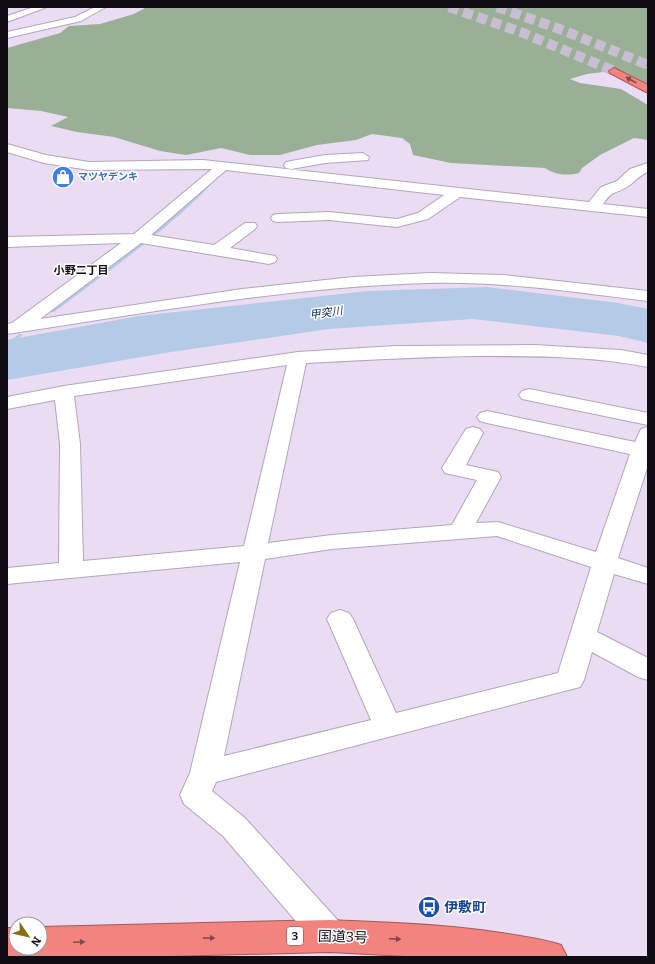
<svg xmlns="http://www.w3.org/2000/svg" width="655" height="964" font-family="Bitter,'Noto Sans JP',serif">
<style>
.forest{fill:#9ab096}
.water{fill:#b5cae6}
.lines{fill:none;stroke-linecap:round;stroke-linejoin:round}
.stream{fill:#b5cae6;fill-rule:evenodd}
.highway-tunnel{stroke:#c9bdd2;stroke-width:10;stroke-dasharray:10 5;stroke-linecap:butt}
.minor-casing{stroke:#b3a5bc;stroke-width:2}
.highway-casing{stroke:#a4595a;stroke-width:2}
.minor{fill:#fff;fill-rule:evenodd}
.highway{fill:#f3837f;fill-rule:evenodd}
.oneway{fill:#82484a}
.labels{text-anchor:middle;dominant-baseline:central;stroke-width:3;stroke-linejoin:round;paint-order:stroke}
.far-shop-label{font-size:10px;font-weight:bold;fill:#366cbe;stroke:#fff;text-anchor:start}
.far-neighbourhood-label{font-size:11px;font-weight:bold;fill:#110c14;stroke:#fff}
.far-water-label{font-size:11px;font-style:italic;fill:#0d2a4e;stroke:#fff}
.shield{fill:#fff;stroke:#58555a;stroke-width:1}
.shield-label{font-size:11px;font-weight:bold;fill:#110c14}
.near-transit-label{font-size:14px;font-weight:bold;fill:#164399;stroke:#fff;text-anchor:start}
.near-street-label{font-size:14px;fill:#110c14;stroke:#fff}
</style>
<rect width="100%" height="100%" fill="#eadcf3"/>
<path class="forest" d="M 170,7 L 648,7 L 648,67 L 644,67 L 648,69 L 648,84 L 620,70 L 587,74 L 570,79 L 580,83 L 621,89 L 648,105 L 648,140 L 634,138 L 600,155 L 582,168 L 579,173 C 567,176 555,175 545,168 L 451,163 L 413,155 L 410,144 L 402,138 L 372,134 L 356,140 L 317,145 L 280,155 L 250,155 L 221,148 L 186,155 L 160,151 L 114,137 L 77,132 L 51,126 L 68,117 L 41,111 L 7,108 L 7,48 L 60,33 L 69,26 L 100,24 L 134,14 L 145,8 Z"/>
<path class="water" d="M 487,287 L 618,303 L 648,309 L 648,343 L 619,336 L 473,319 L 329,329 L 171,352 L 7,380 L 7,340 L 139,316 L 368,291 Z"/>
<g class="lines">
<path class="stream" d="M 207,184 L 210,185 C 196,201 179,215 163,229 C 128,258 90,285 54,312 L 50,312 L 50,310 C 104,270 158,231 207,184 Z
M 19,334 L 21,334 L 23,335 L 7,346 L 7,343 Z"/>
<path class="highway-tunnel" d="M 449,7 L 521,32 L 614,71
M 497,7 L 565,31 L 648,65"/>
<g class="minor-casing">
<path id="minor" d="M 34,7 L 47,7 L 7,22 L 7,16 Z
M 95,7 L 106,7 L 81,21 L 7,38 L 7,32 L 75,17 Z
M 7,144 L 46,155 L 89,162 L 203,160 L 589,202 L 601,187 L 617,181 L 630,169 L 648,163 L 648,172 C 639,175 635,182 627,187 C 613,195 614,189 603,204 L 648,209 L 648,217 L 460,197 L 428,219 L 397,227 L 329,220 L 278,222 L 273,221 L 271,218 L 273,215 L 278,214 L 329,212 L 397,219 L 418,213 L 444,195 L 226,170 L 151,235 L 214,245 L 245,223 L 255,223 L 257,226 L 255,229 L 230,248 L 275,256 L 277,259 L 275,262 L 269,264 L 141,243 L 40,319 L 242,289 L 353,277 L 430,273 L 504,275 L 648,291 L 648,301 C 575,292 502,281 428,283 C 287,287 147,313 7,334 L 7,324 L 12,323 L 121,243 L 7,247 L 7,237 L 134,234 L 212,169 L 89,170 L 44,163 L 7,152 Z
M 363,153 L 369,157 L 368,160 L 325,163 L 291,169 L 286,168 L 284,165 L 286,162 L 291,161 L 325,155 Z
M 534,345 L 621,350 L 648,355 L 648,367 C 591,356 533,356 476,356 C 419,357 363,360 306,363 L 268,543 L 332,535 L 452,525 L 477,480 L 445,473 L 442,468 L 466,429 L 473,427 L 480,429 L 483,433 L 466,465 L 498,472 L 501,477 L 476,523 L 498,522 L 596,552 L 630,454 L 487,423 L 480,421 L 477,417 L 480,413 L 487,411 L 635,442 L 641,429 L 648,427 L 648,465 L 618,558 L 648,568 L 648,584 L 614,574 L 597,632 L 648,658 L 648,680 L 638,677 L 592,652 L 584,680 L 580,687 L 216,782 L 212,791 L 245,818 L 342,925 L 347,936 L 342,947 L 330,952 L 318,947 L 223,836 L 184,804 L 180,795 L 190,773 L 240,562 L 7,584 L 7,568 L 59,563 L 60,444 L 55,400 L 7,409 L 7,397 L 64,386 L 298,352 L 395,346 ZM 287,365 L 244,546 L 83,561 L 80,444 L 74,396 ZM 497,536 L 591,567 L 558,673 L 396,713 L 353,619 L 349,613 L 340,610 L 331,613 L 327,619 L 371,720 L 224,756 L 265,559 L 332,549 Z
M 529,389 L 648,413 L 648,425 L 522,399 L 519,395 L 522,391 Z"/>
</g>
<g class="highway-casing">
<path id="highway" d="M 614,68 L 648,85 L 648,93 L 610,73 L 609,71 Z
M 330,920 C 389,923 449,924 508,934 C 526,937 544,939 561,945 L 567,957 L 424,957 L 330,952 L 130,957 L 34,957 L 29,955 L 24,957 L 7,957 L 7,928 L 16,928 L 16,948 L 40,948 L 40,927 Z"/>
</g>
<use href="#minor" class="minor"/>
<use href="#highway" class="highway"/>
</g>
<defs><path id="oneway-solid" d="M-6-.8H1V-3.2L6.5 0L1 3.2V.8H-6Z"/></defs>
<g class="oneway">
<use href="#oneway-solid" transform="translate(631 80) rotate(-151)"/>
<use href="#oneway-solid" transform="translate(209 938) rotate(-1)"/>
<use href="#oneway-solid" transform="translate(395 939) rotate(3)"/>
<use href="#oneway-solid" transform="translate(79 942) rotate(-2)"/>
</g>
<defs>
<g id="shop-disc" transform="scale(1.15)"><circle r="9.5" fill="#3f7fe0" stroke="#fff"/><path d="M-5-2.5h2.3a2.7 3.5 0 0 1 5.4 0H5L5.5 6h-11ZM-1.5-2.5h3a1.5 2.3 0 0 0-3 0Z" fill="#fff"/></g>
<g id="bus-disc" transform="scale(1.15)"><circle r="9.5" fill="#1a4fb4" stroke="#fff"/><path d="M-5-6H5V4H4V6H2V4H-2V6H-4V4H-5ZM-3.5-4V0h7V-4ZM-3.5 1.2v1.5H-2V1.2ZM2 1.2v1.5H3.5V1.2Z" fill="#fff"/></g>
</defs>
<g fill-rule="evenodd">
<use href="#shop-disc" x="63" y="177"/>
<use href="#bus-disc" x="429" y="907"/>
</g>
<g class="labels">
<g class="far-shop-label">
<text x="78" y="177">マツヤデンキ</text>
</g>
<g class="far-neighbourhood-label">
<text x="81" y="270">小野二丁目</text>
</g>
<g class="far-water-label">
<text transform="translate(326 313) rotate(-8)">甲突川</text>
</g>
<rect class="shield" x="287" y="927" width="16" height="18" rx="3"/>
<g class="shield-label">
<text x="295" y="936">3</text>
</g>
<g class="near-transit-label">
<text x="444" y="907">伊敷町</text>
</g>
<g class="near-street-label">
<text transform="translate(343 937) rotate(2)">国道3号</text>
</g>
</g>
<rect width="655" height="964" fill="none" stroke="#110c14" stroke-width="16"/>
<g transform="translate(28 936) rotate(124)"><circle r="19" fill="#ffffff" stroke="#a09ea1"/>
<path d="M0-3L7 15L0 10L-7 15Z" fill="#867011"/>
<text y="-6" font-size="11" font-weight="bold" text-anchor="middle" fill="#110c14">N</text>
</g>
</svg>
